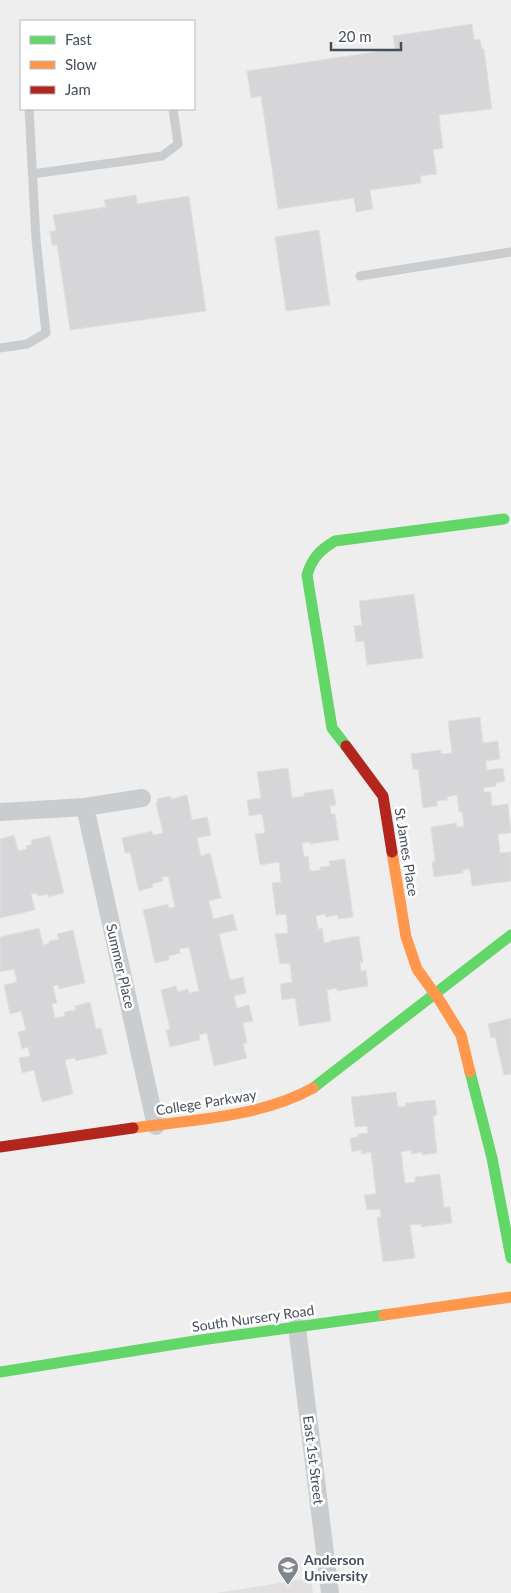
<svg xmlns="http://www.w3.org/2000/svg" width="511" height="1593" font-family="Lato,sans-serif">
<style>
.education{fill:#e1dfe0}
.building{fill:#d6d6d8;stroke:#e0e0e1}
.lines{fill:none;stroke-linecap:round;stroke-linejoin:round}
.lane{stroke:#cacdcf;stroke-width:9}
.street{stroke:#cacdcf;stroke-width:18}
.fast{stroke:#63d668;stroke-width:11}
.slow{stroke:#ff974d;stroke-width:11}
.jam{stroke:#b3261e;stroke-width:11}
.labels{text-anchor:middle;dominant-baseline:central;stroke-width:5;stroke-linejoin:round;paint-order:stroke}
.street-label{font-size:14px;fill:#454f5b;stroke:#fff}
.poi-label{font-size:14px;font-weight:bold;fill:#454f5b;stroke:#fff;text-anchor:start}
</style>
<rect width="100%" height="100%" fill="#efeeee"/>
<path class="education" d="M 311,1578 L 313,1593 L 216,1593 Z"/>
<path class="building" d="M 472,24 L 474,40 L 480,39 L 482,49 L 484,49 L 492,109 L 439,115 L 443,148 L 433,150 L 437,174 L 420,176 L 421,183 L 370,190 L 373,209 L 356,212 L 354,198 L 278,209 L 261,96 L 251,98 L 247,71 L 395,49 L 393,36 Z
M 136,195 L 137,204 L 189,196 L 206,311 L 70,330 L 57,245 L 52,245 L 50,231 L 56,231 L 53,215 L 106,207 L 104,200 Z
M 319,230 L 330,305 L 286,311 L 275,237 Z
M 414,594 L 423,658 L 367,665 L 364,641 L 356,642 L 354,626 L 362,625 L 359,601 Z
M 480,717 L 483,743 L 498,741 L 500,759 L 486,761 L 487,770 L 503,768 L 505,781 L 496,783 L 496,786 L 484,788 L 484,792 L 491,792 L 492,806 L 508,804 L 511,833 L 498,834 L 500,853 L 511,852 L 511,881 L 472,886 L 470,869 L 463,870 L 463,873 L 434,877 L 432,862 L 435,861 L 431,827 L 457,823 L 457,827 L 464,826 L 462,812 L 459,812 L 457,795 L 447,797 L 448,800 L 437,801 L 437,806 L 423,808 L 418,769 L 413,770 L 411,754 L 441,750 L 441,754 L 452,753 L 448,721 Z
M 288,768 L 292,798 L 304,796 L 304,793 L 333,789 L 336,805 L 330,806 L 331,814 L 335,814 L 339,840 L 310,844 L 310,842 L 302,843 L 304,857 L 308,856 L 310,871 L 320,870 L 320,867 L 330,866 L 329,861 L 345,859 L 353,917 L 338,919 L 338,915 L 326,917 L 325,914 L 316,916 L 318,929 L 322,928 L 324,943 L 330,942 L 330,941 L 359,936 L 363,963 L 360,963 L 361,971 L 366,970 L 368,986 L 337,991 L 337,988 L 327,990 L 331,1021 L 299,1026 L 295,998 L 282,1000 L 280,984 L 292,982 L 290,963 L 280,964 L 275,934 L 288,933 L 286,914 L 276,915 L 272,883 L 281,882 L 279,862 L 260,865 L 255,834 L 265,833 L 262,814 L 249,816 L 247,800 L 261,798 L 257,772 Z
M 187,795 L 192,820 L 207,817 L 211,835 L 197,838 L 201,856 L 210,853 L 221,898 L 209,901 L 213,919 L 233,914 L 237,930 L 219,934 L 230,980 L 243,977 L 246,993 L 234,996 L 237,1008 L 249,1005 L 253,1021 L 243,1023 L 247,1043 L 243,1044 L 247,1058 L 214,1066 L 207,1033 L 199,1035 L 200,1040 L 170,1047 L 166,1030 L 170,1029 L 161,990 L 176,986 L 178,992 L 188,989 L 189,993 L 199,991 L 189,947 L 179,949 L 180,953 L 169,956 L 169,960 L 155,963 L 143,910 L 168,904 L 169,908 L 175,907 L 168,876 L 162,877 L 163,881 L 152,884 L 153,887 L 139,891 L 130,852 L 125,853 L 122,838 L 152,831 L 153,835 L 163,833 L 156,803 L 158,802 L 157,799 L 171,796 L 171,799 Z
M 14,835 L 18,851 L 27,849 L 26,846 L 32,844 L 31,840 L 50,836 L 64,893 L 48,897 L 48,894 L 38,896 L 37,893 L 31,894 L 35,910 L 0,918 L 0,839 Z
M 39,928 L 43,945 L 49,943 L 49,941 L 59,939 L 57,934 L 73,930 L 85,983 L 59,989 L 58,985 L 53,986 L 57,1003 L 52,1004 L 55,1018 L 65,1016 L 64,1012 L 76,1010 L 75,1006 L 90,1002 L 96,1029 L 101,1028 L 107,1054 L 76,1061 L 75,1058 L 65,1060 L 73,1094 L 42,1102 L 34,1070 L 22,1073 L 19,1058 L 30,1056 L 28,1047 L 22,1049 L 18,1032 L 26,1030 L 21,1011 L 10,1014 L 4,985 L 17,982 L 14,969 L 0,972 L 0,937 Z
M 511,1018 L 511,1074 L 504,1075 L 495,1037 L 491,1038 L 488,1024 Z
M 396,1092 L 398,1107 L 406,1106 L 405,1103 L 435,1100 L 437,1115 L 433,1116 L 437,1153 L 422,1155 L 422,1152 L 412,1154 L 411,1150 L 401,1152 L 405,1183 L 415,1182 L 415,1177 L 440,1174 L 444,1207 L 450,1207 L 452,1223 L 421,1227 L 421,1224 L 410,1225 L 415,1258 L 383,1262 L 377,1217 L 381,1217 L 380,1209 L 367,1210 L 364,1195 L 376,1194 L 371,1152 L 362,1154 L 361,1150 L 352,1152 L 350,1138 L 358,1137 L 358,1134 L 368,1133 L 367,1126 L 355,1127 L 351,1097 Z"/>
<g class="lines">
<path class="lane" d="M 32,174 L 162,156 L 178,144 L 173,109
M 360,276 L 511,252
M 0,348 L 27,344 L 46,333 L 36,239 L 29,109"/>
<path class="street" d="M 85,807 L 156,1126
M 0,812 L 85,807 L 142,798
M 297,1327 L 330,1593"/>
<path class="fast" d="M 346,746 L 332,728 L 307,575 C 312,558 320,550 335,541 L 504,519
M 470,1072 L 492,1158 L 511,1258
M 313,1088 L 511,935
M 0,1372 L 201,1340 L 384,1315"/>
<path class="slow" d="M 392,852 L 406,937 L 417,969 L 440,1001 L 461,1035 L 470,1072
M 133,1128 C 192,1120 261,1117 313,1088
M 384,1315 L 511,1297"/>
<path class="jam" d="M 346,746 L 383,796 L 392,852
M 0,1147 L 133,1128"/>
</g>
<defs>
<g id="university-pin" transform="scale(1.125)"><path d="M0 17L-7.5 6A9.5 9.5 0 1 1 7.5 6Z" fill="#80878e" stroke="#fff"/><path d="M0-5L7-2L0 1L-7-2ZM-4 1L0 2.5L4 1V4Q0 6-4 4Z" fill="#fff"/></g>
</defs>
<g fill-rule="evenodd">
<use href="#university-pin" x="288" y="1567"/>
</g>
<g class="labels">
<g class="street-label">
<text transform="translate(407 852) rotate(81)">St James Place</text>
<text transform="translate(121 966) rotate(77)">Summer Place</text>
<text transform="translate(206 1102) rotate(-9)">College Parkway</text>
<text transform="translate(253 1318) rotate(-8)">South Nursery Road</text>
<text transform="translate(314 1460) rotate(83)">East 1st Street</text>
</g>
<g class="poi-label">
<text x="304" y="1559">Anderson<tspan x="304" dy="16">University</tspan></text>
</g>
</g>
<rect x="20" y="20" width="175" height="90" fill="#ffffff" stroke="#b5b9bd"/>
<rect x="30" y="36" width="25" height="8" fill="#63d668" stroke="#b5b9bd"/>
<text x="65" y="45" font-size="15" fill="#454f5b">Fast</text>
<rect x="30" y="61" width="25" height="8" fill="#ff974d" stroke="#b5b9bd"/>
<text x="65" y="70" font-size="15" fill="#454f5b">Slow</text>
<rect x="30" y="86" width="25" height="8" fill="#b3261e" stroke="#b5b9bd"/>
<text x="65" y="95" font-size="15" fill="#454f5b">Jam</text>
<path d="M331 42v8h70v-8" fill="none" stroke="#454f5b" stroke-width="2.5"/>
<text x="338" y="42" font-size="15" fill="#454f5b" stroke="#ffffff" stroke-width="4" paint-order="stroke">20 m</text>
</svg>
